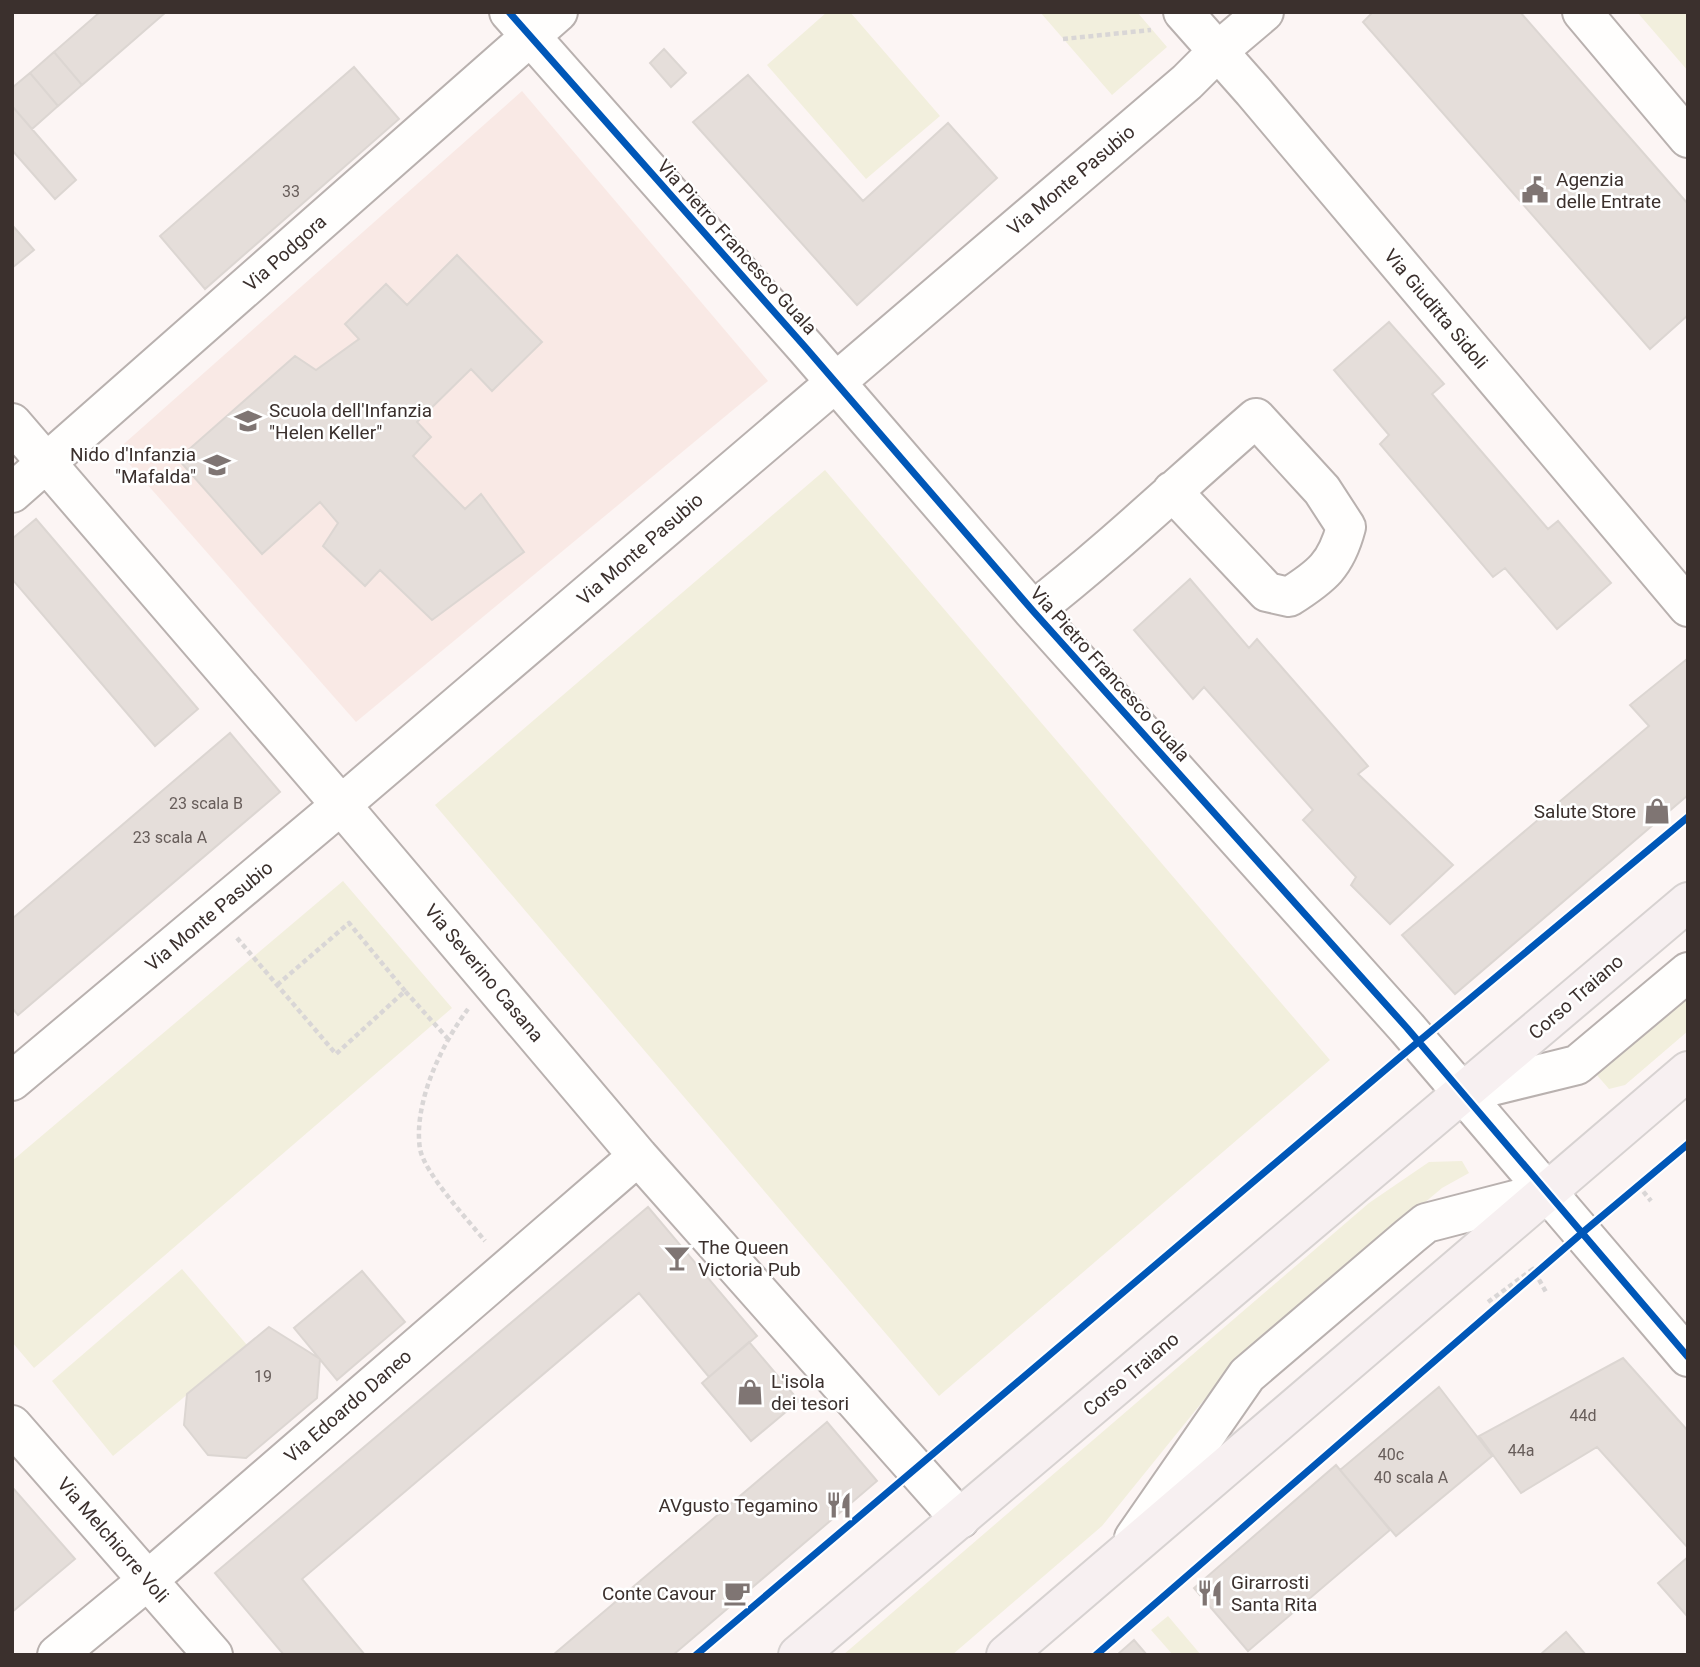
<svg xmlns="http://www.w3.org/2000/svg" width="1700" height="1667" font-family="Roboto,sans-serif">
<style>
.built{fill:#f9e9e5}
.green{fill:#f2efdd}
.building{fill:#e5deda;stroke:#dcd6d2;stroke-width:2}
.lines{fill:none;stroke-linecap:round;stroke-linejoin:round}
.minor-casing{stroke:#b9b1af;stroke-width:42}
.major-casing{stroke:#d7d2d1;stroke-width:42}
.path{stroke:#d9d6d6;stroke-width:4.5;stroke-dasharray:5 3.5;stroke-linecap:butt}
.minor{stroke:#fffefd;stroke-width:38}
.major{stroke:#f7f0f1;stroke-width:38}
.cycleway-casing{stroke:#fff;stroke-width:11}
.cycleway{stroke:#0057b8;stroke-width:7}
.labels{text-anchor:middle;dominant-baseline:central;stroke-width:5;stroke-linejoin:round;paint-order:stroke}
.number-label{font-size:16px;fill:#675d5a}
.poi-label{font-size:19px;fill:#3b302d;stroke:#fff;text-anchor:start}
.street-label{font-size:19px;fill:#3b302d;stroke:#fff}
</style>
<rect width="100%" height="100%" fill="#fcf5f4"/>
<path class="built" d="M 522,91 L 768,381 L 356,722 L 117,450 Z"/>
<path class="green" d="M 827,12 L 850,12 L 940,116 L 866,179 L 767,65 Z
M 1040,12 L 1137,12 L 1167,47 L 1112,95 Z
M 1637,12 L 1688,12 L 1688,71 Z
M 825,470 L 1330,1060 L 939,1396 L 435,805 Z
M 343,881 L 452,1008 L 34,1368 L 12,1342 L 12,1161 Z
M 1688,994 L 1688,1031 L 1625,1085 L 1609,1089 L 1596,1074 Z
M 1462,1161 L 1469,1173 L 1442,1188 L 1233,1364 L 1102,1526 L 952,1655 L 843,1655 L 1369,1203 L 1429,1162 Z
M 182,1269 L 247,1345 L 113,1456 L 52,1381 Z
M 1168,1616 L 1201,1655 L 1173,1655 L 1151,1630 Z"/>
<path class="building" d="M 100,12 L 166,12 L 82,85 L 54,52 Z
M 1373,12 L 1520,12 L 1688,204 L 1688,315 L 1650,349 L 1363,22 Z
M 664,49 L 686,73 L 671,87 L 650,63 Z
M 54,52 L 82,85 L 58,106 L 30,73 Z
M 354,67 L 399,119 L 205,289 L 160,236 Z
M 30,73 L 58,106 L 32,129 L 12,106 L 12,88 Z
M 748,75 L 863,201 L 948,123 L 997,178 L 857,305 L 693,122 Z
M 12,106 L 76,180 L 55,199 L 12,150 Z
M 12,225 L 34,250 L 12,268 Z
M 457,255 L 542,342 L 492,391 L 471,369 L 417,422 L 431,437 L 413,456 L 465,509 L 481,494 L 524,552 L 432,620 L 380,570 L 365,586 L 323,546 L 338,523 L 320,502 L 262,554 L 178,459 L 295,356 L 316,370 L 359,339 L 345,324 L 386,284 L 407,305 Z
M 1389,322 L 1444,384 L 1432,394 L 1548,529 L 1558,521 L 1611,583 L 1557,629 L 1505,568 L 1493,577 L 1380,444 L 1389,435 L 1334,370 Z
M 36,519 L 198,709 L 155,746 L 12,579 L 12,539 Z
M 1190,579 L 1249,648 L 1257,639 L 1368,766 L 1358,774 L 1453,865 L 1390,924 L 1351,885 L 1356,877 L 1303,820 L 1313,810 L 1204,687 L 1193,699 L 1134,630 Z
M 1687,659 L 1688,795 L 1455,994 L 1402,935 L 1649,726 L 1630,705 Z
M 230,733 L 280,792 L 18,1015 L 12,1008 L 12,919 Z
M 648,1207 L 757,1336 L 709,1377 L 639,1293 L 302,1579 L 365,1655 L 284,1655 L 215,1573 Z
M 362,1271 L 405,1322 L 337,1380 L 294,1328 Z
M 269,1327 L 320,1359 L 317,1398 L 246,1458 L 208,1455 L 184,1425 L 187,1394 Z
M 749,1342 L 799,1401 L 751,1441 L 702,1383 Z
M 1623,1358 L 1688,1431 L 1688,1548 L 1597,1447 L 1521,1493 L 1479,1436 Z
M 1439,1387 L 1492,1456 L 1396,1536 L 1340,1470 Z
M 827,1422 L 877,1481 L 673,1655 L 553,1655 Z
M 1336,1465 L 1390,1530 L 1248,1651 L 1194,1588 Z
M 12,1487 L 75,1559 L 12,1612 Z
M 1688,1557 L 1688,1617 L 1658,1583 Z
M 1566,1632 L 1586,1655 L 1540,1655 Z
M 1134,1640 L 1147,1655 L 1117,1655 Z"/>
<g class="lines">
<g class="minor-casing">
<path id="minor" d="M 509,12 L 806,348 L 1033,611 L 1407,1028 L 1688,1357
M 1183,12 L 1253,91 L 1688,607
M 1582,12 L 1688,138
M 12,423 L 341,805 L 638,1156 L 960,1519
M 12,493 L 558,12
M 1033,611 C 1110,551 1182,482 1256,418 L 1322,490 L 1346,527 C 1336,565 1322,576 1289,597 L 1267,592 L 1172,491
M 12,1081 L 341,805 L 1187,82 L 1218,51 L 1264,12
M 1463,1093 L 1577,1065 L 1688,972
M 12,1425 L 213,1655
M 1134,1538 L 1247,1375 L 1410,1236 L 1426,1223 L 1546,1192
M 57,1655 L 148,1580 L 638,1156"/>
</g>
<g class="major-casing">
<path id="major" d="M 798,1655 L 1688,902
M 1006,1655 L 1688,1071"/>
</g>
<path class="path" d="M 1063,39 L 1151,30
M 237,938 L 336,1054 L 405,991 L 449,1040
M 277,985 L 349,923 L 405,991
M 468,1009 C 441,1045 413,1104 420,1149 C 425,1174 468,1220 485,1241
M 1638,1185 L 1651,1201
M 1488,1302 L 1533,1269 L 1546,1292"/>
<use href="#minor" class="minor"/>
<use href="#major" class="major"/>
<g class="cycleway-casing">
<path id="cycleway" d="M 509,12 L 806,348 L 1033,611 L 1407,1028 L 1688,1357
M 696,1655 L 1418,1042 L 1688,817
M 1096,1655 L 1582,1233 L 1688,1144"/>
</g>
<use href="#cycleway" class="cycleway"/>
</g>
<defs>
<g id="civic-bare" transform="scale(2.1)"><path d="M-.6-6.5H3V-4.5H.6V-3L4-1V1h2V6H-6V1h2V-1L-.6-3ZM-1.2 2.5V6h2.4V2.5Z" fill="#7f7573" stroke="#fff" stroke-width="2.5" paint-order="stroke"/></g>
<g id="school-bare" transform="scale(2.1)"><path d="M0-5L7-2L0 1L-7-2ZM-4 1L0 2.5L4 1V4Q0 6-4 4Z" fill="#7f7573" stroke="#fff" stroke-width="2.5" paint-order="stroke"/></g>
<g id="shop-bare" transform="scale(2.1)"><path d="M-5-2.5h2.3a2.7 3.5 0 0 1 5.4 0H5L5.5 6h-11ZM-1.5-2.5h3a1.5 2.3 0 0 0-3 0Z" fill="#7f7573" stroke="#fff" stroke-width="2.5" paint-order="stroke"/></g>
<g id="bar-bare" transform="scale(2.1)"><path d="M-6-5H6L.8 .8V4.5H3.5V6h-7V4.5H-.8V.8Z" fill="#7f7573" stroke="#fff" stroke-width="2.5" paint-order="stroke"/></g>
<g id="restaurant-bare" transform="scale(2.1)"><path d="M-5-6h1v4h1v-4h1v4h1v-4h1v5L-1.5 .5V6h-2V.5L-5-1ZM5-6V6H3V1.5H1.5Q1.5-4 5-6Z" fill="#7f7573" stroke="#fff" stroke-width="2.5" paint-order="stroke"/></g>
<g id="cafe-bare" transform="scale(2.1)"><path d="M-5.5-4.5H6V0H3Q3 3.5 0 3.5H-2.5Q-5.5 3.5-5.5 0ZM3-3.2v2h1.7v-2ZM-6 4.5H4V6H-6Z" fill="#7f7573" stroke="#fff" stroke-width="2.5" paint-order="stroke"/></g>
</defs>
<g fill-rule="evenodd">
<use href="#civic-bare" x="1535" y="190"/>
<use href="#school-bare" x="248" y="421"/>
<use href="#school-bare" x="217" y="465"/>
<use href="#shop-bare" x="1657" y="811"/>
<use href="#bar-bare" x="677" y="1258"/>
<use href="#shop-bare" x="750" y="1392"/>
<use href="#restaurant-bare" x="839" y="1505"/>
<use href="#cafe-bare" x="737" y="1593"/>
<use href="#restaurant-bare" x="1210" y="1593"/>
</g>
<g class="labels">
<g class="number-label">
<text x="291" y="191">33</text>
<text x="206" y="803">23 scala B</text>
<text x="170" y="837">23 scala A</text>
<text x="263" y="1376">19</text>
<text x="1583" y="1415">44d</text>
<text x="1521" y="1450">44a</text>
<text x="1391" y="1454">40c</text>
<text x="1411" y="1477">40 scala A</text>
</g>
<g class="poi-label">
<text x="1556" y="179">Agenzia<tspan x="1556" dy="22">delle Entrate</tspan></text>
<text x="269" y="410">Scuola dell'Infanzia<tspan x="269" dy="22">"Helen Keller"</tspan></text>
<text x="196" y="454" text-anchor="end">Nido d'Infanzia<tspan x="196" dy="22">"Mafalda"</tspan></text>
<text x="1636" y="811" text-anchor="end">Salute Store</text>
<text x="698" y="1247">The Queen<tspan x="698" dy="22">Victoria Pub</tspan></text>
<text x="771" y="1381">L'isola<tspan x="771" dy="22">dei tesori</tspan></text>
<text x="818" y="1505" text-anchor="end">AVgusto Tegamino</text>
<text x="1231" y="1582">Girarrosti<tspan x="1231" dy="22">Santa Rita</tspan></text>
<text x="716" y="1593" text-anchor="end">Conte Cavour</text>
</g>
<g class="street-label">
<text transform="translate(1071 180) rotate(-40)">Via Monte Pasubio</text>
<text transform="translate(737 247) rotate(48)">Via Pietro Francesco Guala</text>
<text transform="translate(285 253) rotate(-42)">Via Podgora</text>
<text transform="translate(1436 309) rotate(50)">Via Giuditta Sidoli</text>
<text transform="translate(640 549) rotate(-41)">Via Monte Pasubio</text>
<text transform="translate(1110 674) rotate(48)">Via Pietro Francesco Guala</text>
<text transform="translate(209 916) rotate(-40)">Via Monte Pasubio</text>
<text transform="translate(484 973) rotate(50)">Via Severino Casana</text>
<text transform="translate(1576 997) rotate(-41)">Corso Traiano</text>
<text transform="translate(1131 1374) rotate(-40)">Corso Traiano</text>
<text transform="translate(348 1406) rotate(-41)">Via Edoardo Daneo</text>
<text transform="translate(113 1540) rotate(49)">Via Melchiorre Voli</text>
</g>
</g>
<rect width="1700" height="1667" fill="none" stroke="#3b302d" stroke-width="28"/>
</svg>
